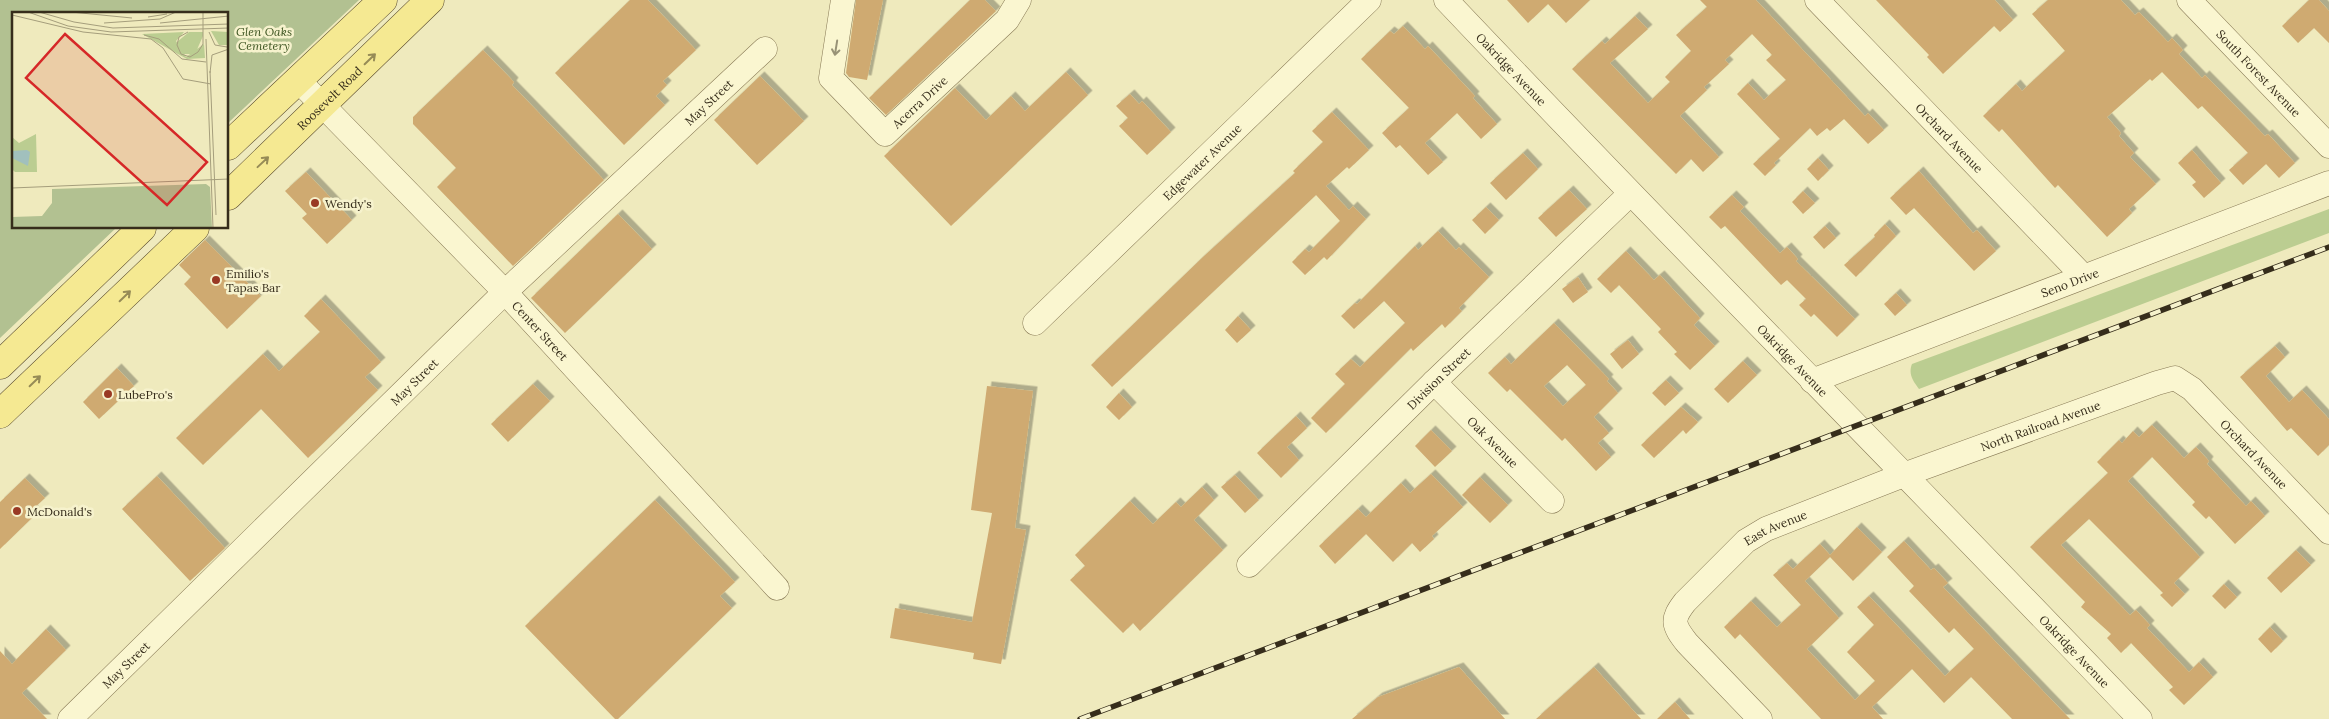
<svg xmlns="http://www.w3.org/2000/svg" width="2329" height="719" font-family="Lora,serif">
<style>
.green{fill:#bbcd91}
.cemetery{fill:#b2c191}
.building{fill:#cfaa71;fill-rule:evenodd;filter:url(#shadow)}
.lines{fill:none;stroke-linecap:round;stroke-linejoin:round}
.minor-casing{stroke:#887a56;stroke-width:25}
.major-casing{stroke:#55462b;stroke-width:29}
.minor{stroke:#faf6d0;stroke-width:24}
.major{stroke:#f5e992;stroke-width:28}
.rail-casing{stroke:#362d1b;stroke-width:5.5}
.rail{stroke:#f6f2cd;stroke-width:4;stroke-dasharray:11;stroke-linecap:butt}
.oneway{stroke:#989276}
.oneway2{stroke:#968b56}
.poi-dot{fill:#993924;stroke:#f6f2cd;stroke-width:2}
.labels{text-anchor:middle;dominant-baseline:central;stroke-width:5;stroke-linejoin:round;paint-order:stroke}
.park-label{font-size:12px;font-style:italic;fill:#3d5421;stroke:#f6f2cd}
.street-label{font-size:12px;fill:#362d1b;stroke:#f6f2cd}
.poi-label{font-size:12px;fill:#362d1b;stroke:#f6f2cd;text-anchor:start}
.inset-road{fill:none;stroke:#a59e7c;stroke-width:1}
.view{fill:#d62828;fill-opacity:0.15;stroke:#d62828;stroke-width:2.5}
.inset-edge{fill:none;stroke:#362d1b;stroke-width:2.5}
</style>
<defs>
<filter id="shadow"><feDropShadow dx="4.5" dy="-4.5" stdDeviation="0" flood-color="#0004"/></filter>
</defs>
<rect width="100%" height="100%" fill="#efeabd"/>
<path class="green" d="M 2329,209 L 2329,233 L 1919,389 C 1913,381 1908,374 1912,364 Z"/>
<path class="cemetery" d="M 0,0 L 359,0 L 228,123 L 228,14 L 14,14 L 14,228 L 116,228 L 0,338 Z"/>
<path class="building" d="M 630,0 L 648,0 L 696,50 L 663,81 L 667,85 L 656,96 L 665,105 L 624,145 L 555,73 Z
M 856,0 L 883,0 L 867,80 L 849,77 L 846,73 Z
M 970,0 L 985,0 L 996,11 L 886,115 L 869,98 Z
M 1507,0 L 1590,0 L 1566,23 L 1548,4 L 1528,23 Z
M 1700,0 L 1756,0 L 1865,116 L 1868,113 L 1884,130 L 1868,144 L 1844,119 L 1830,131 L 1827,128 L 1817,136 L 1810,128 L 1774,163 L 1776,165 L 1765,176 L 1753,164 L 1780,139 L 1737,94 L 1748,83 L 1764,100 L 1786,80 L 1766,60 L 1772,55 L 1752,34 L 1725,60 L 1729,64 L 1704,87 L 1707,90 L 1680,116 L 1719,157 L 1703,172 L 1691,159 L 1676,174 L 1572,69 L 1602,41 L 1605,44 L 1635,16 L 1648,29 L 1610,63 L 1648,103 L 1670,82 L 1665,77 L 1691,51 L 1676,35 L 1707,7 Z
M 1876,0 L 1995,0 L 2013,20 L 2000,32 L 1994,26 L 1943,74 L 1927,57 L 1929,55 Z
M 2048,0 L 2121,0 L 2135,15 L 2139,12 L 2168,42 L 2172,38 L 2183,50 L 2179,54 L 2202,78 L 2205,75 L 2265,136 L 2268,134 L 2295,163 L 2279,178 L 2266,164 L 2243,185 L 2229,170 L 2248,153 L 2202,106 L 2198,109 L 2162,72 L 2152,81 L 2150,79 L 2107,117 L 2121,133 L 2119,136 L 2134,153 L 2130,157 L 2156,184 L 2129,209 L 2132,213 L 2107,237 L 2058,185 L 2055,188 L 2002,129 L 1999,132 L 1983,116 L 2016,84 L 2022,91 L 2065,51 L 2032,14 Z
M 2309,0 L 2319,0 L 2329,11 L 2329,43 L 2314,28 L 2298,43 L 2282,26 Z
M 1403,26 L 1425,49 L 1428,46 L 1475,96 L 1473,98 L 1497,124 L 1481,139 L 1457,113 L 1425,143 L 1443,162 L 1428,175 L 1400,145 L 1396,148 L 1382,133 L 1409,108 L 1361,59 L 1390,31 L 1394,34 Z
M 483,50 L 514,82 L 512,85 L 604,180 L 513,266 L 437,187 L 456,168 L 413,124 L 413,117 Z
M 1066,72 L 1088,95 L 951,226 L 884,156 L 955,88 L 986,120 L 1011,96 L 1025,111 Z
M 760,76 L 804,121 L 757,165 L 714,120 Z
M 1130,94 L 1139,104 L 1142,101 L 1171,132 L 1147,155 L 1119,126 L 1128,118 L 1116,106 Z
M 1332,112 L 1369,150 L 1349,169 L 1347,167 L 1326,186 L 1349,210 L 1353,206 L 1366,219 L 1327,260 L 1324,257 L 1305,275 L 1292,262 L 1305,249 L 1309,252 L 1340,221 L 1316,195 L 1112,387 L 1091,365 L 1203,257 L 1295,173 L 1293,171 L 1323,142 L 1312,131 Z
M 2192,150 L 2221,183 L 2204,198 L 2192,185 L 2196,182 L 2178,163 Z
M 1523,153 L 1538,169 L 1506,200 L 1490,183 Z
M 1818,158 L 1829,170 L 1818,181 L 1807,169 Z
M 1919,171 L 1973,233 L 1977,230 L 1996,251 L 1974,271 L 1914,208 L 1906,215 L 1890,198 Z
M 306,172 L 352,220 L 327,244 L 302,218 L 307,214 L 285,191 Z
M 1569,190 L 1587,209 L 1556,237 L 1538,218 Z
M 1803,191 L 1815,203 L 1803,214 L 1792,202 Z
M 1732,195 L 1744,207 L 1740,211 L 1780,253 L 1787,247 L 1798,259 L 1796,261 L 1855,319 L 1837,337 L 1814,314 L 1811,317 L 1799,305 L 1806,299 L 1787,280 L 1781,285 L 1725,226 L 1721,229 L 1709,217 Z
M 1486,207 L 1499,220 L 1485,234 L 1472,220 Z
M 618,214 L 652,249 L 565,333 L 531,298 Z
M 1885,224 L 1896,236 L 1856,277 L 1844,265 L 1875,237 L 1874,235 Z
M 1825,226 L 1836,238 L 1824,249 L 1813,237 Z
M 1438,231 L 1456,250 L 1459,247 L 1489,277 L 1459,308 L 1462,311 L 1445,328 L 1442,324 L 1413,351 L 1411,348 L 1326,433 L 1311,418 L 1345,384 L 1335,374 L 1351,359 L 1360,367 L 1405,323 L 1384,301 L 1354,329 L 1341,316 L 1355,303 L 1357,304 L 1415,246 L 1418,250 Z
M 205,240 L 261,296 L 227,329 L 184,284 L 191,277 L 179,265 Z
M 1626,251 L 1654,280 L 1660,275 L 1700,318 L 1694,325 L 1715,346 L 1690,370 L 1674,354 L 1677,352 L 1658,332 L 1661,329 L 1619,285 L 1611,293 L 1597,279 Z
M 1578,277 L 1588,292 L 1573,303 L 1562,289 Z
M 1896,293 L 1907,305 L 1895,316 L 1884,304 Z
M 321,299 L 381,362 L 365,377 L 378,390 L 308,458 L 261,409 L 203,465 L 176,438 L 263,354 L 279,371 L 320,332 L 304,316 Z
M 1238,316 L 1251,330 L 1237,343 L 1225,330 Z
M 1554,323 L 1609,379 L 1607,381 L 1618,393 L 1594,417 L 1609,433 L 1598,443 L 1611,457 L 1596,471 L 1565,438 L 1562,441 L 1510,389 L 1507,392 L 1488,373 L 1505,357 L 1511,364 ZM 1567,365 L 1586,385 L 1563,406 L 1544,386 Z
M 1628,340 L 1639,354 L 1622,369 L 1610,354 Z
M 2275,346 L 2285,357 L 2266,376 L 2289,402 L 2302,390 L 2329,419 L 2329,445 L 2318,456 L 2291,428 L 2287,431 L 2240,377 Z
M 1743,361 L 1757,375 L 1728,403 L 1714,389 Z
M 117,368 L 134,386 L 99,419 L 83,402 Z
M 1666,380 L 1679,393 L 1665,406 L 1652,393 Z
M 533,384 L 550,401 L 508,442 L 491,424 Z
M 987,386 L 1033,391 L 1015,528 L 1026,530 L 1001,664 L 973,659 L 974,653 L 890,638 L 895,608 L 972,622 L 992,513 L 971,510 Z
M 1119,393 L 1132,407 L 1119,420 L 1106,407 Z
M 1681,407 L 1698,422 L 1686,434 L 1683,430 L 1654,458 L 1641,445 Z
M 1296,416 L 1307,428 L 1287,447 L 1299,460 L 1281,478 L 1257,453 Z
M 2152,425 L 2184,458 L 2196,447 L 2209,461 L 2207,464 L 2246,506 L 2251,501 L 2265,516 L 2235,544 L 2209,516 L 2206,519 L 2192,505 L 2195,502 L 2152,457 L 2128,481 L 2200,557 L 2174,583 L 2185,594 L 2172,607 L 2160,595 L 2163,593 L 2089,519 L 2061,545 L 2130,615 L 2136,610 L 2150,625 L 2147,628 L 2189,672 L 2199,662 L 2213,677 L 2184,705 L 2169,690 L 2173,687 L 2131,643 L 2121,653 L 2107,638 L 2111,634 L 2081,607 L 2085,602 L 2030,547 L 2108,473 L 2097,462 L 2119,440 L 2122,443 L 2133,431 L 2139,437 Z
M 1431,430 L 1452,451 L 1435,467 L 1415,446 Z
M 1431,474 L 1463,507 L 1432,536 L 1434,539 L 1420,552 L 1412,543 L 1393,562 L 1366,534 L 1335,564 L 1319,546 L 1358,509 L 1366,517 L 1401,483 L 1410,493 Z
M 1235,475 L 1259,500 L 1245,513 L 1221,487 Z
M 157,476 L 225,548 L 190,581 L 122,509 Z
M 1480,477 L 1508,505 L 1490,523 L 1462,495 Z
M 25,478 L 45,498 L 33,509 L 36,514 L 0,549 L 0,502 Z
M 1202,487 L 1214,500 L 1194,520 L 1223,550 L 1140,631 L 1133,623 L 1123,633 L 1070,580 L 1085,566 L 1075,555 L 1130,501 L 1153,524 L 1176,502 L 1181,507 Z
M 655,500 L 735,582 L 720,596 L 732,608 L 618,719 L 615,719 L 525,626 Z
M 1857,527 L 1882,552 L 1853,581 L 1830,557 L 1805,581 L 1839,618 L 1807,649 L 1855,700 L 1875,681 L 1847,652 L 1874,625 L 1857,607 L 1869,596 L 1945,676 L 1974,649 L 1954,628 L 1949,633 L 1909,591 L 1914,586 L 1887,557 L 1904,541 L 1931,570 L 1934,568 L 1948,583 L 1943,587 L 2070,719 L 2012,719 L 1971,677 L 1944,703 L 1912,669 L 1872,707 L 1883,719 L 1821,719 L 1740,634 L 1735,639 L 1724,627 L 1751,601 L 1777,627 L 1801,605 L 1773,575 L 1787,563 L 1793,569 L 1820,544 L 1830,555 Z
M 2296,550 L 2311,565 L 2281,593 L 2267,578 Z
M 2224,584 L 2237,597 L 2225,609 L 2212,596 Z
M 2270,627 L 2283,641 L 2271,653 L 2258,639 Z
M 46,629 L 66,650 L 22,693 L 47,719 L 0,719 L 0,651 L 12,664 Z
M 1459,667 L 1505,719 L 1352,719 L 1378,697 Z
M 1594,667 L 1641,719 L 1536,719 Z
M 1675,702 L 1690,719 L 1657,719 Z"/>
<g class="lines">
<g class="minor-casing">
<g id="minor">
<path id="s1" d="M 843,0 L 831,78 L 885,134 L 1007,20 L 1019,0"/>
<path id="s2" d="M 1446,0 C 1675,242 1910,478 2140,719"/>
<path id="s3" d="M 1817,0 L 2083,276"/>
<path id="s4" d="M 2189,0 L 2329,146"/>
<path id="s5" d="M 297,79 L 505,292 L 777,588"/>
<path id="s6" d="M 1035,323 L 1369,0"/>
<path id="s7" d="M 1812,381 L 2329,183"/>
<path id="s8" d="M 1434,382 L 1552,501"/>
<path id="s9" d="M 1249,565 L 1434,382 L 1630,194"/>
<path id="s10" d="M 70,719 L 505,292 L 765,49"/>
<path id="s11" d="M 1760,719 L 1687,643 C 1673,625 1671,620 1685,602 L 1746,541 L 1766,529 L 1906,474 L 2157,383 L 2175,378 L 2192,389 L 2329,532"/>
</g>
</g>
<g class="major-casing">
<g id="major">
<path d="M 228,146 L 383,0"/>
<path id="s12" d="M 228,196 L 430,0"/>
<path d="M 0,365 L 142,228"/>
<path d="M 0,414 L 195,228"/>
</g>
</g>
<use href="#minor" class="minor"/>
<use href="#major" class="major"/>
<g class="rail-casing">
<path id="rail" d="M 1080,719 L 2329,247"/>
</g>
<use href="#rail" class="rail"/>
</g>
<defs><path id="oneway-shaft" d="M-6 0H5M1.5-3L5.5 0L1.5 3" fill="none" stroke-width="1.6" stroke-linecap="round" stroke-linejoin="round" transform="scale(1.25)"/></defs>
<use class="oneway" href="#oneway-shaft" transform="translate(836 48) rotate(99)"/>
<g class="oneway2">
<use href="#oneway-shaft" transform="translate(370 59) rotate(-44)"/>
<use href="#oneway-shaft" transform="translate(263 162) rotate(-43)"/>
<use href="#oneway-shaft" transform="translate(125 296) rotate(-44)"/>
<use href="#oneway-shaft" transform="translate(35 381) rotate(-44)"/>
</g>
<g class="poi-dot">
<circle cx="315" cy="203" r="5"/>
<circle cx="216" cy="280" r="5"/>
<circle cx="108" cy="394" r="5"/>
<circle cx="17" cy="511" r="5"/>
</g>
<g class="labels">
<g class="park-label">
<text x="264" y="31">Glen Oaks<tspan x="264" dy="14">Cemetery</tspan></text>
</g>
<g class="street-label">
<text stroke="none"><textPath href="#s2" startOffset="95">Oakridge Avenue</textPath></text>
<text stroke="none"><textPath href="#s4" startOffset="101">South Forest Avenue</textPath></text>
<text stroke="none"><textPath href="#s12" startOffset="141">Roosevelt Road</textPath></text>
<text stroke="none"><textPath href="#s10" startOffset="888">May Street</textPath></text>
<text stroke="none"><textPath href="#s1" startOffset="204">Acerra Drive</textPath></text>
<text stroke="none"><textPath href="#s3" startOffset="191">Orchard Avenue</textPath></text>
<text stroke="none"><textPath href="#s6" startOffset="232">Edgewater Avenue</textPath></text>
<text stroke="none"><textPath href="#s7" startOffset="276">Seno Drive</textPath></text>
<text stroke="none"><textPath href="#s5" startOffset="350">Center Street</textPath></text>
<text stroke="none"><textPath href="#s2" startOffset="500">Oakridge Avenue</textPath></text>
<text stroke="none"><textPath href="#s9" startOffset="266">Division Street</textPath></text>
<text stroke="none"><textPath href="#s10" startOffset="482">May Street</textPath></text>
<text stroke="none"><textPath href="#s11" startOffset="555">North Railroad Avenue</textPath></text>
<text stroke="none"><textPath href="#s8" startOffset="84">Oak Avenue</textPath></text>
<text stroke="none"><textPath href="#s11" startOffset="808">Orchard Avenue</textPath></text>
<text stroke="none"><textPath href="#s11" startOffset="271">East Avenue</textPath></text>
<text stroke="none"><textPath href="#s2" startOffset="905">Oakridge Avenue</textPath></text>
<text stroke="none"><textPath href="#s10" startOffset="78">May Street</textPath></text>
</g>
<g class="poi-label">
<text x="325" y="203">Wendy's</text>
<text x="226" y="273">Emilio's<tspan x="226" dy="14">Tapas Bar</tspan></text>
<text x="118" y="394">LubePro's</text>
<text x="27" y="511">McDonald's</text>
</g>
</g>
<g transform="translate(12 12)">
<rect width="216" height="216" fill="#efeabd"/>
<path d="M 199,19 L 216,20 L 216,33 L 207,33 ZM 172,20 L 164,29 L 174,45 L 192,32 L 193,46 L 175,47 L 130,22 ZM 177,20 L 191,20 L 191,24 L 183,42 L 171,42 L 165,30 ZM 24,122 L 25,160 L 3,160 L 0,157 L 0,125 L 7,131 Z" fill="#bbcd91"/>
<path d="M 194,172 L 198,175 L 200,216 L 0,216 L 0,205 L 30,204 L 40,191 L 40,177 Z" fill="#b2c191"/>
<path d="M 15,138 L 18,140 L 16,154 L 0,146 L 0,139 Z" fill="#a1c0bd"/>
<path class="inset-road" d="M 16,0 L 56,14 L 99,20 L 217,16M 27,0 L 62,10 L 101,16 L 217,12M 59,0 L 120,6M 0,3 L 71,20 L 139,27 L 151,36 L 171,67 L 199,72M 136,5 L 155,2M 92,11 L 148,7 L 164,0M 148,11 L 217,4M 176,20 L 167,25 L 165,33 L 169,42 L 178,45 L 186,40 L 191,32 L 191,0M 197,20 L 203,33 L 215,35M 132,23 L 147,27 L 170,47 L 194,50M 194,27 L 201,216M 198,59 L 204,203M 198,61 L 200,43 L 217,37M 0,176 L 217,167"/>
<path class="view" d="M 53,22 L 195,150 L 155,193 L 14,66 Z"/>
<rect width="216" height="216" class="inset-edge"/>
</g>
</svg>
